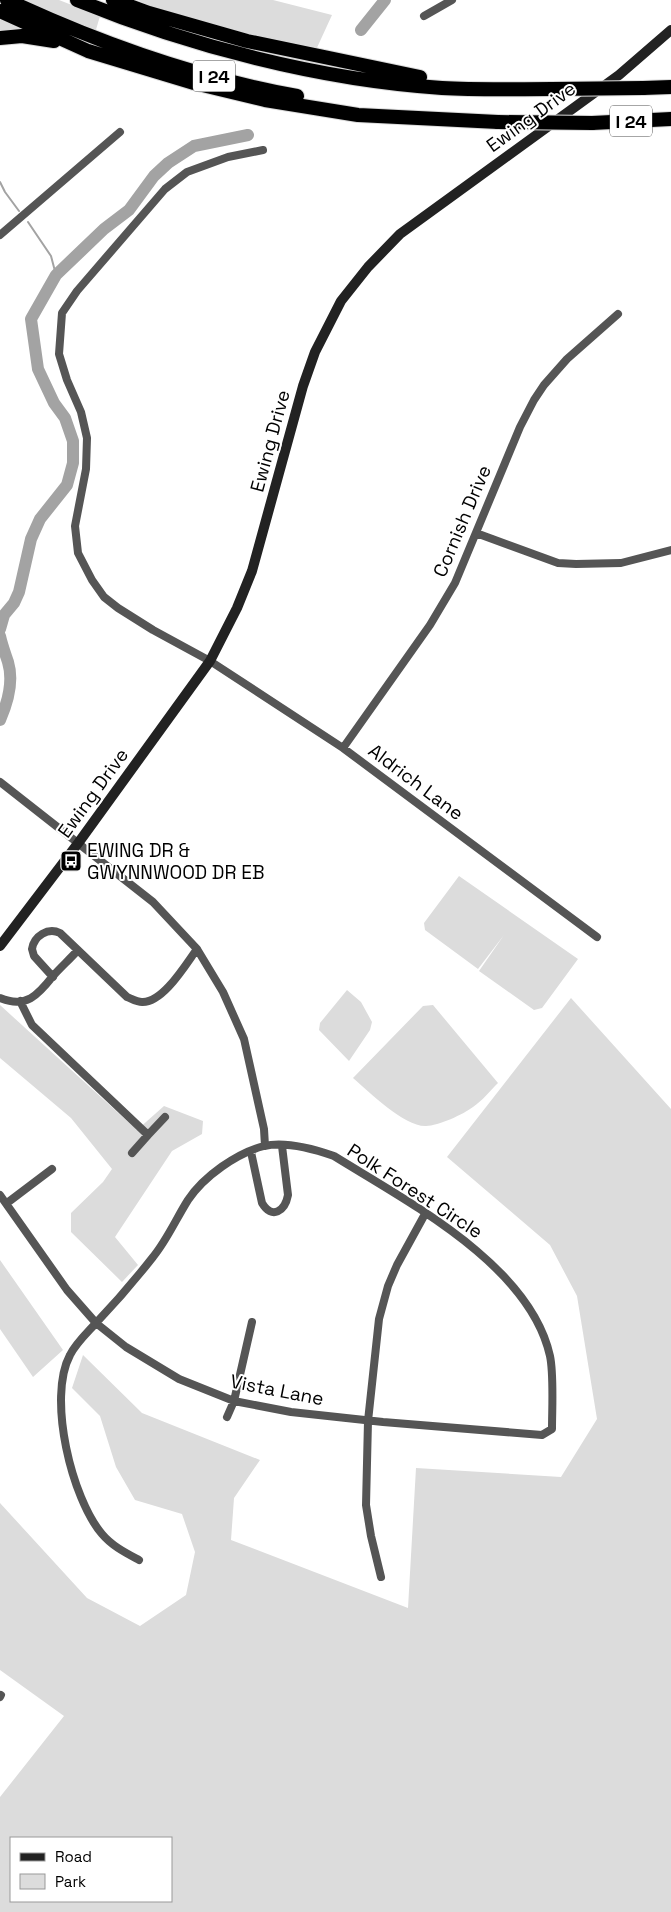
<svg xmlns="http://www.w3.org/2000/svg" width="671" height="1912" font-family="'Space Grotesk',sans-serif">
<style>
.green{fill:#dcdcdc;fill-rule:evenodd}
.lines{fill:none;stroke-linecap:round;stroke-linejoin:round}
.stream{stroke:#a3a3a3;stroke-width:2}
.river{stroke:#a3a3a3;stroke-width:12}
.highway-casing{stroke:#dbdbdb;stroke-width:16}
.street{stroke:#555;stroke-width:8}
.secondary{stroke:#222;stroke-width:10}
.highway{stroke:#000;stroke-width:14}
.highway-bridge-casing{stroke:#dbdbdb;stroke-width:16;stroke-linecap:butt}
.highway-bridge{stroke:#000;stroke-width:14}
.labels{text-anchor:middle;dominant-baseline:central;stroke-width:4;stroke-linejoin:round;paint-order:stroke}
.shield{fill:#fff;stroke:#4c4c4c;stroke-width:1}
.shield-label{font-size:18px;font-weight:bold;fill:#000}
.street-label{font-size:19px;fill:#000;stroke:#fff}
.poi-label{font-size:19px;fill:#000;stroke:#fff;text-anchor:start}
</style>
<rect width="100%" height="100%" fill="#fff"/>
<path class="green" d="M 19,0 L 59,0 L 100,16 L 95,33 Z
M 138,0 L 273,0 L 332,15 L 315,52 L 270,43 L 152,8 Z
M 0,19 L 26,31 L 0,33 Z
M 459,876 L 578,959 L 542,1008 L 534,1010 L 479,971 L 504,935 L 478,969 L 425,930 L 424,923 Z
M 347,990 L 361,1002 L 372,1022 L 370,1030 L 349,1061 L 319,1030 L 320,1023 Z
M 571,998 L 671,1109 L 671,1912 L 0,1912 L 0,1797 L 64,1716 L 0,1670 L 0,1503 L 87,1598 L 140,1626 L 186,1595 L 195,1552 L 182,1514 L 135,1500 L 116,1467 L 100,1416 L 72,1388 L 83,1355 L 142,1413 L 260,1460 L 234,1498 L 231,1540 L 408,1608 L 416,1468 L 561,1477 L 597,1419 L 577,1296 L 550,1245 L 447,1157 ZM 11,1838 L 171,1838 L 171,1901 L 11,1901 Z
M 0,1005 L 137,1130 L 164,1106 L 203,1121 L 202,1134 L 172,1151 L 115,1237 L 138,1265 L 122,1282 L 71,1232 L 71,1213 L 103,1182 L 112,1169 L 71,1118 L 0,1058 Z
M 433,1005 L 498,1083 C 490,1091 482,1101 473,1107 C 464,1114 438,1126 426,1126 C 405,1127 369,1092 353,1078 L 423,1006 Z
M 0,1260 L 63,1350 L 33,1377 L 0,1329 Z"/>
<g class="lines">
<path class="stream" d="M 0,182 L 5,192 L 19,211
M 28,222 L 51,256 L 56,275"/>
<path class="river" d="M 361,30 L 385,0
M 0,629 L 4,615 L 14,603 L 19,592 L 31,539 L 40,519 L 67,485 L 73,463 L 73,441 L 65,418 L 54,403 L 38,369 L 31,319 L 56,275 L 104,229 L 129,210 L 154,176 L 168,163 L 194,146 L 248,135
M 0,636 C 2,645 5,653 8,662 C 14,682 8,702 0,720"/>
<g class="highway-casing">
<path id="highway" d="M 7,0 C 99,43 198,78 297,96
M 77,0 C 190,46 320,80 442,88 C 478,90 515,89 552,89
M 113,0 L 149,13 L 247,41 L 420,77
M 0,11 L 88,51 L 194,83 L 265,100 L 358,115 L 498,122
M 0,38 L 22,36 L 54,41
M 643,88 L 671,87
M 592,123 L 671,119"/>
</g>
<path class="street" d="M 424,16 L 452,0
M 263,150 L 228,157 L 187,172 L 165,189 L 77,291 L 62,313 L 59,354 L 67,380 L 81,412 L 87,438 L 86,469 L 75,526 L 78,553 L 92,580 L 104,597 L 118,608 L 153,630 L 210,661 L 343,748 L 597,937
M 0,235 L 120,132
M 476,533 L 558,563 L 576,564 L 621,563 L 671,550
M 343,748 L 430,625 L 455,583 L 520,427 L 534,400 L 544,385 L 567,359 L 618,314
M 0,782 L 153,902 L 197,949 L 223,992 L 244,1039 L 264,1129 L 265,1146
M 53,977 L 34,956 L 32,949 C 34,936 48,927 60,933 L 127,997 C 132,999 137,1002 142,1002 C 163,1003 186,964 197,949
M 0,998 C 26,1009 38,995 53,976 C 61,967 70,959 78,950
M 20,1001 L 32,1025 L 148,1135 L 132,1153
M 148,1135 L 165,1117
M 251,1152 L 262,1203 C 272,1220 285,1211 288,1195 L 282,1146
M 0,1195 L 67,1290 L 96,1323 L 126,1347 L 179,1379 L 234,1401 L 291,1412 L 383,1422 L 542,1435 L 552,1429 C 552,1409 554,1375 550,1356 C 530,1265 408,1202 334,1156 C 314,1149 286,1141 264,1146 C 237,1153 204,1176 188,1200 C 176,1219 167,1240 153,1257 C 135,1280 116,1302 96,1323 C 87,1333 76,1343 70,1355 C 47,1398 72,1499 102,1534 C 112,1546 126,1553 139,1560
M 7,1203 L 52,1169
M 227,1417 L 234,1401 L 252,1322
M 381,1577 L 371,1536 L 366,1505 L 368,1421 L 379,1319 L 388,1286 L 397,1265 L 425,1214
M 0,1697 L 1,1695"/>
<path class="secondary" d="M 0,946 L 79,842 L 210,661 L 237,608 L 252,571 L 303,386 L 315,352 L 341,301 L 368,267 L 400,234 L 619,75 L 671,30"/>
<use href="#highway" class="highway"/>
<g class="highway-bridge-casing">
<path id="highway-bridge" d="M 552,89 L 643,88
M 498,122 L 592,123"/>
</g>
<use href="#highway-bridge" class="highway-bridge"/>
</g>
<defs>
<g id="bus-square" transform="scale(1.125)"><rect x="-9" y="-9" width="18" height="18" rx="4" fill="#000" stroke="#fff"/><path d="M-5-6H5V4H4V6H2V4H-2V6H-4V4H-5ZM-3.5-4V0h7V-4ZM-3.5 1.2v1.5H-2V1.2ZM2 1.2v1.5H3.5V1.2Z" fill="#fff"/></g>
</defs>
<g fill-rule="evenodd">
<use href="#bus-square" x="71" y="861"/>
</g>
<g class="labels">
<g class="shield">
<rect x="193" y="60.5" width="42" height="31" rx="4"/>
<rect x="610" y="105.5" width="42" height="31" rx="4"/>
</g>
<g class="shield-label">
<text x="214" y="76">I 24</text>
<text x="631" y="121">I 24</text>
</g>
<g class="street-label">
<text transform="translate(531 117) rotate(-36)">Ewing Drive</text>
<text transform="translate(270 441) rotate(-75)">Ewing Drive</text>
<text transform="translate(462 521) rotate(-67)">Cornish Drive</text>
<text transform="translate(416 782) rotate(37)">Aldrich Lane</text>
<text transform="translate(93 793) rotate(-54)">Ewing Drive</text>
<text transform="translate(415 1191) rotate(33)">Polk Forest Circle</text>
<text transform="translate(277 1390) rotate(11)">Vista Lane</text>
</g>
<g class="poi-label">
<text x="87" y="850">EWING DR &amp;<tspan x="87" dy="22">GWYNNWOOD DR EB</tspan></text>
</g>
</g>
<rect x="10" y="1837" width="162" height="65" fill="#ffffff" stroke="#999999"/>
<rect x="20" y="1853" width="25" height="8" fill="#222222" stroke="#999999"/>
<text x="55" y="1862" font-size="15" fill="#000000">Road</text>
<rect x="20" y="1874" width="25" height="15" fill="#dcdcdc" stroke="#999999"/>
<text x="55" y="1887" font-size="15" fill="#000000">Park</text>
</svg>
